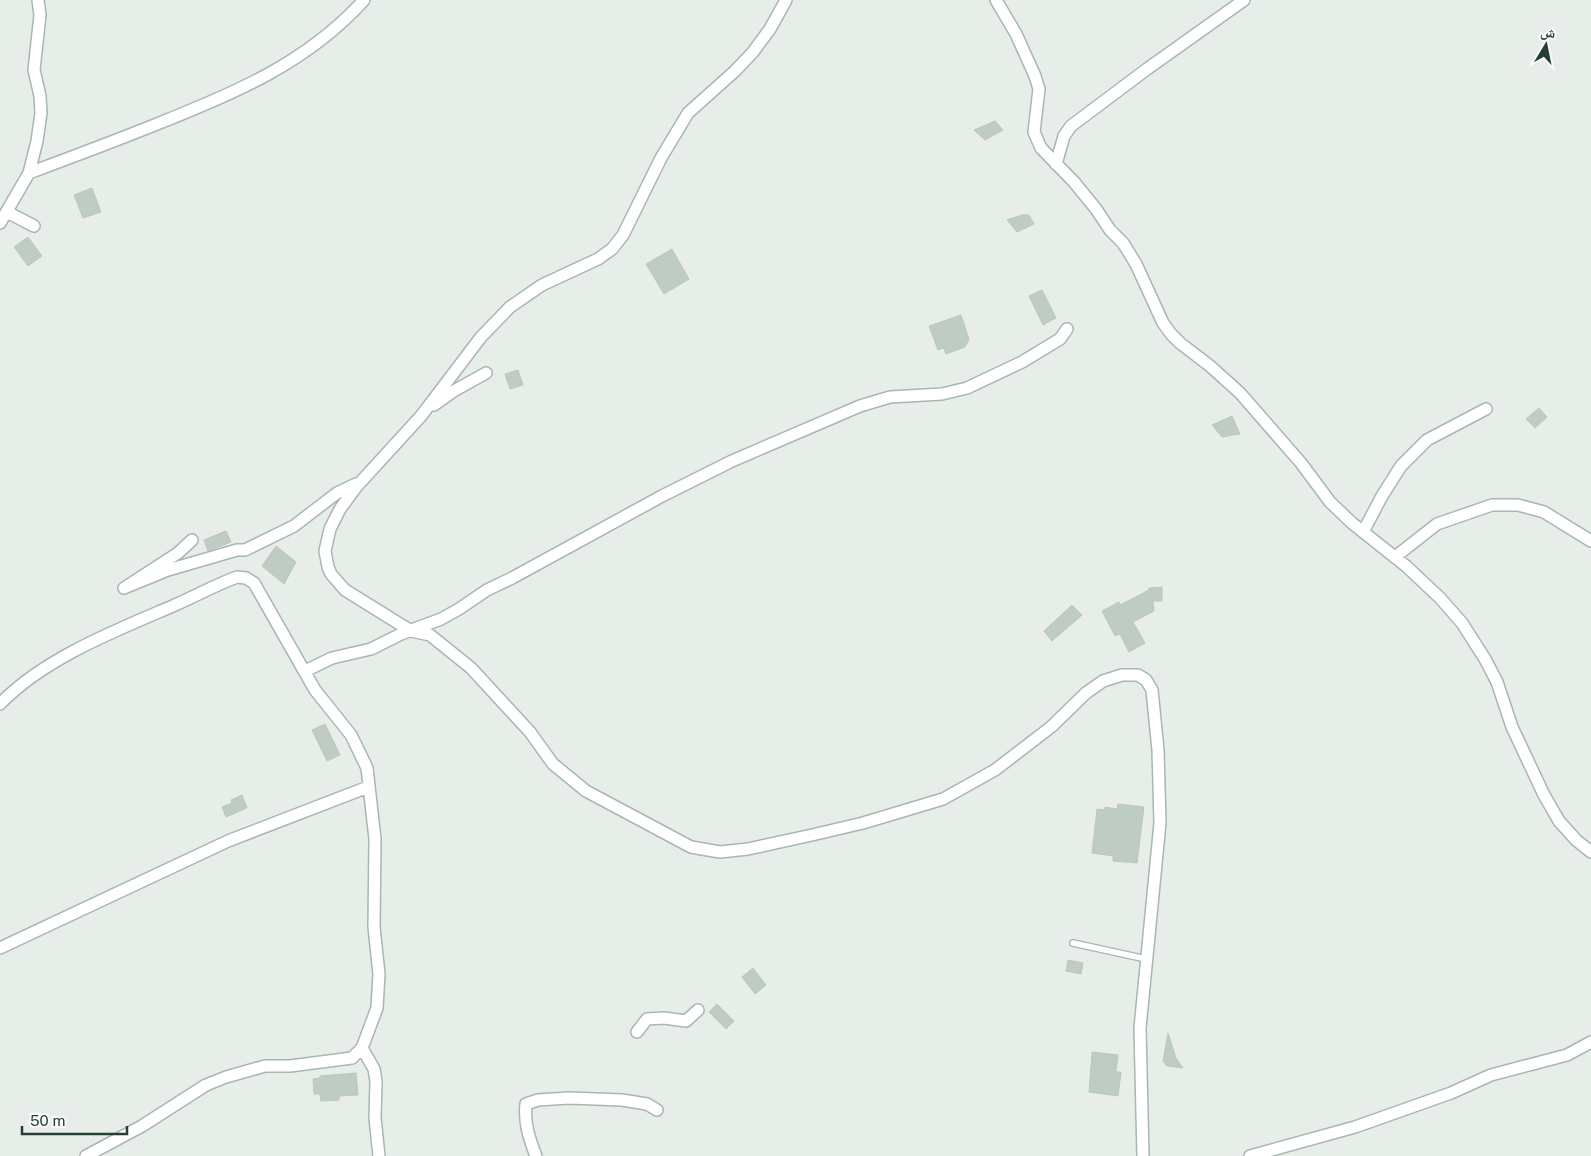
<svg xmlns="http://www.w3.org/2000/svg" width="1591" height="1156" font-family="'Public Sans','Noto Naskh Arabic',sans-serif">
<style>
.building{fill:#bfcbc5;stroke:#bac7bf}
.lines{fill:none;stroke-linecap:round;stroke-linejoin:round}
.lane-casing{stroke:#aab6af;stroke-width:8}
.street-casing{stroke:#aab6af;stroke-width:14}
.lane{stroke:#fff;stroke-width:5.5}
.street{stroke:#fff;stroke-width:11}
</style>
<rect width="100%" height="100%" fill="#e7eee9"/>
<path class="building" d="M 995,121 L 1003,130 L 985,140 L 974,130 Z
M 92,188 L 101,212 L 83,218 L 74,195 Z
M 1022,215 L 1029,215 L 1034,224 L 1017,232 L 1007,220 Z
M 28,237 L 42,256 L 28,266 L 14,247 Z
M 672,249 L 689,279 L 664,294 L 646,264 Z
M 1042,290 L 1056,318 L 1043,325 L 1029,296 Z
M 961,315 L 969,339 L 965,347 L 946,354 L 944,348 L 938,350 L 929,326 Z
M 518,370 L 523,385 L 510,389 L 505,374 Z
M 1539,408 L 1547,417 L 1535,428 L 1526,419 Z
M 1232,416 L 1240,434 L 1222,437 L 1212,425 Z
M 226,531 L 231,542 L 208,551 L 204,540 Z
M 276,546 L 296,562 L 284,584 L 262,566 Z
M 1162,587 L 1162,601 L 1153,601 L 1154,611 L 1133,622 L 1145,643 L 1129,652 L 1120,634 L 1115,636 L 1102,611 L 1119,602 L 1120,605 L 1149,590 L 1149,588 Z
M 1072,605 L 1082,615 L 1052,641 L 1044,631 Z
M 325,724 L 340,755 L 327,761 L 312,730 Z
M 242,795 L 247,808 L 226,817 L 222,807 L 232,803 L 231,800 Z
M 1118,804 L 1144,807 L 1137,863 L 1113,861 L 1113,856 L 1092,853 L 1097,809 L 1105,810 L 1105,807 L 1117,809 Z
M 1068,960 L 1083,963 L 1081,974 L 1066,971 Z
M 753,968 L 766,985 L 755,994 L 742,977 Z
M 717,1004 L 734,1021 L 726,1029 L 709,1012 Z
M 1168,1033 L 1176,1058 L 1183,1068 L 1167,1066 L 1163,1061 Z
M 1092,1052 L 1118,1055 L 1116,1072 L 1121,1072 L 1118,1096 L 1089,1092 Z
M 356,1073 L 358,1095 L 339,1096 L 339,1100 L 321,1101 L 320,1094 L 314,1094 L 313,1079 L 320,1078 L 320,1076 Z"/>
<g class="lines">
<g class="lane-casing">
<path id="lane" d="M 1073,943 L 1146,959"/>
</g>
<g class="street-casing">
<path id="street" d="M 786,0 L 770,29 L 753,52 L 735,71 L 688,113 L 661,158 L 623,235 L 612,249 L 598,259 L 542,285 L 510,307 L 481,337 L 421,416 L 357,486 L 340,509 L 330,529 L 325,551 L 328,567 L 331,574 L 345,590 L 411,631 L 430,635 L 471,668 L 530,732 L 553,764 L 586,791 L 691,847 L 720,852 L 748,849 L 812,835 L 863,823 L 943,799 L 995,770 L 1051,727 L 1086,693 L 1103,681 L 1122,675 L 1138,675 L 1146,680 L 1152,690 L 1158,750 L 1160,823 L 1140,1028 L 1143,1156
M 996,0 L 1016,34 L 1035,76 L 1039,89 L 1034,132 L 1041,148 L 1074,182 L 1096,209 L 1110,230 L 1123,243 L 1136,264 L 1163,323 L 1171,334 L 1180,343 L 1210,366 L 1240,393 L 1301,463 L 1330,502 L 1352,523 L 1406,566 L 1440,598 L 1462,623 L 1485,659 L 1497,682 L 1512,727 L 1544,795 L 1559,821 L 1576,840 L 1591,852
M 1056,164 L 1064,136 L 1071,126 L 1147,69 L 1244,0
M 29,173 C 72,157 115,141 157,124 C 235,93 307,63 364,0
M 7,212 L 34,226
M 0,223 L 29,173 L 37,141 L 41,113 L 40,96 L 34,70 L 40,15 L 38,0
M 434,405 L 452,392 L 486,373
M 1363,532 L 1382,496 L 1401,466 L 1427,440 L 1486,409
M 192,540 L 178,553 L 124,588 L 168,570 L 237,550 L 245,550 L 294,526 L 337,493 L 356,484
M 1395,557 L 1437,524 L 1492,505 L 1518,505 L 1544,512 L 1591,541
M 305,671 L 332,658 L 371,649 L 401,634 L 441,619 L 459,609 L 487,590 L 512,578 L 662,496 L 732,461 L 860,406 L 890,397 L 942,394 L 967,388 L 1022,362 L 1060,339 L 1067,329
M 0,704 C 44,658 117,630 175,605 C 196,596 215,585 237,577 L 246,578 L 254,583 L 315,690 L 351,735 L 367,768 L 375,839 L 374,927 L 379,974 L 377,1008 L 362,1048 L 374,1069 L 376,1081 L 375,1118 L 379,1156
M 0,948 L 228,841 L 368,787
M 637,1032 L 647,1019 L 664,1018 L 686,1021 L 698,1010
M 86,1156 L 142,1126 L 206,1085 L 226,1077 L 265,1066 L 290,1066 L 352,1058 L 362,1048
M 536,1156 C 529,1138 524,1123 526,1104 L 538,1100 L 569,1098 L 622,1100 L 647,1104 L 657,1110
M 1250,1156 L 1355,1127 L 1451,1093 L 1491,1075 L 1567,1055 L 1591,1042"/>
</g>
<use href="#lane" class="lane"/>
<use href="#street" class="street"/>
</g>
<g transform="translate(1546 45) rotate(10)" stroke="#f7faf8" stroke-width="4" paint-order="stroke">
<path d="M0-4L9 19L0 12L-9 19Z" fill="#273e34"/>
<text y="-8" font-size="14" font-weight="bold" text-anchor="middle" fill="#273e34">ش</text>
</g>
<path d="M22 1126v8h105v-8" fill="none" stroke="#273e34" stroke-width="2.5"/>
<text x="30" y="1126" font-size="15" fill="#273e34" stroke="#f7faf8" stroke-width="4" paint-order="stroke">50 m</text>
</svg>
